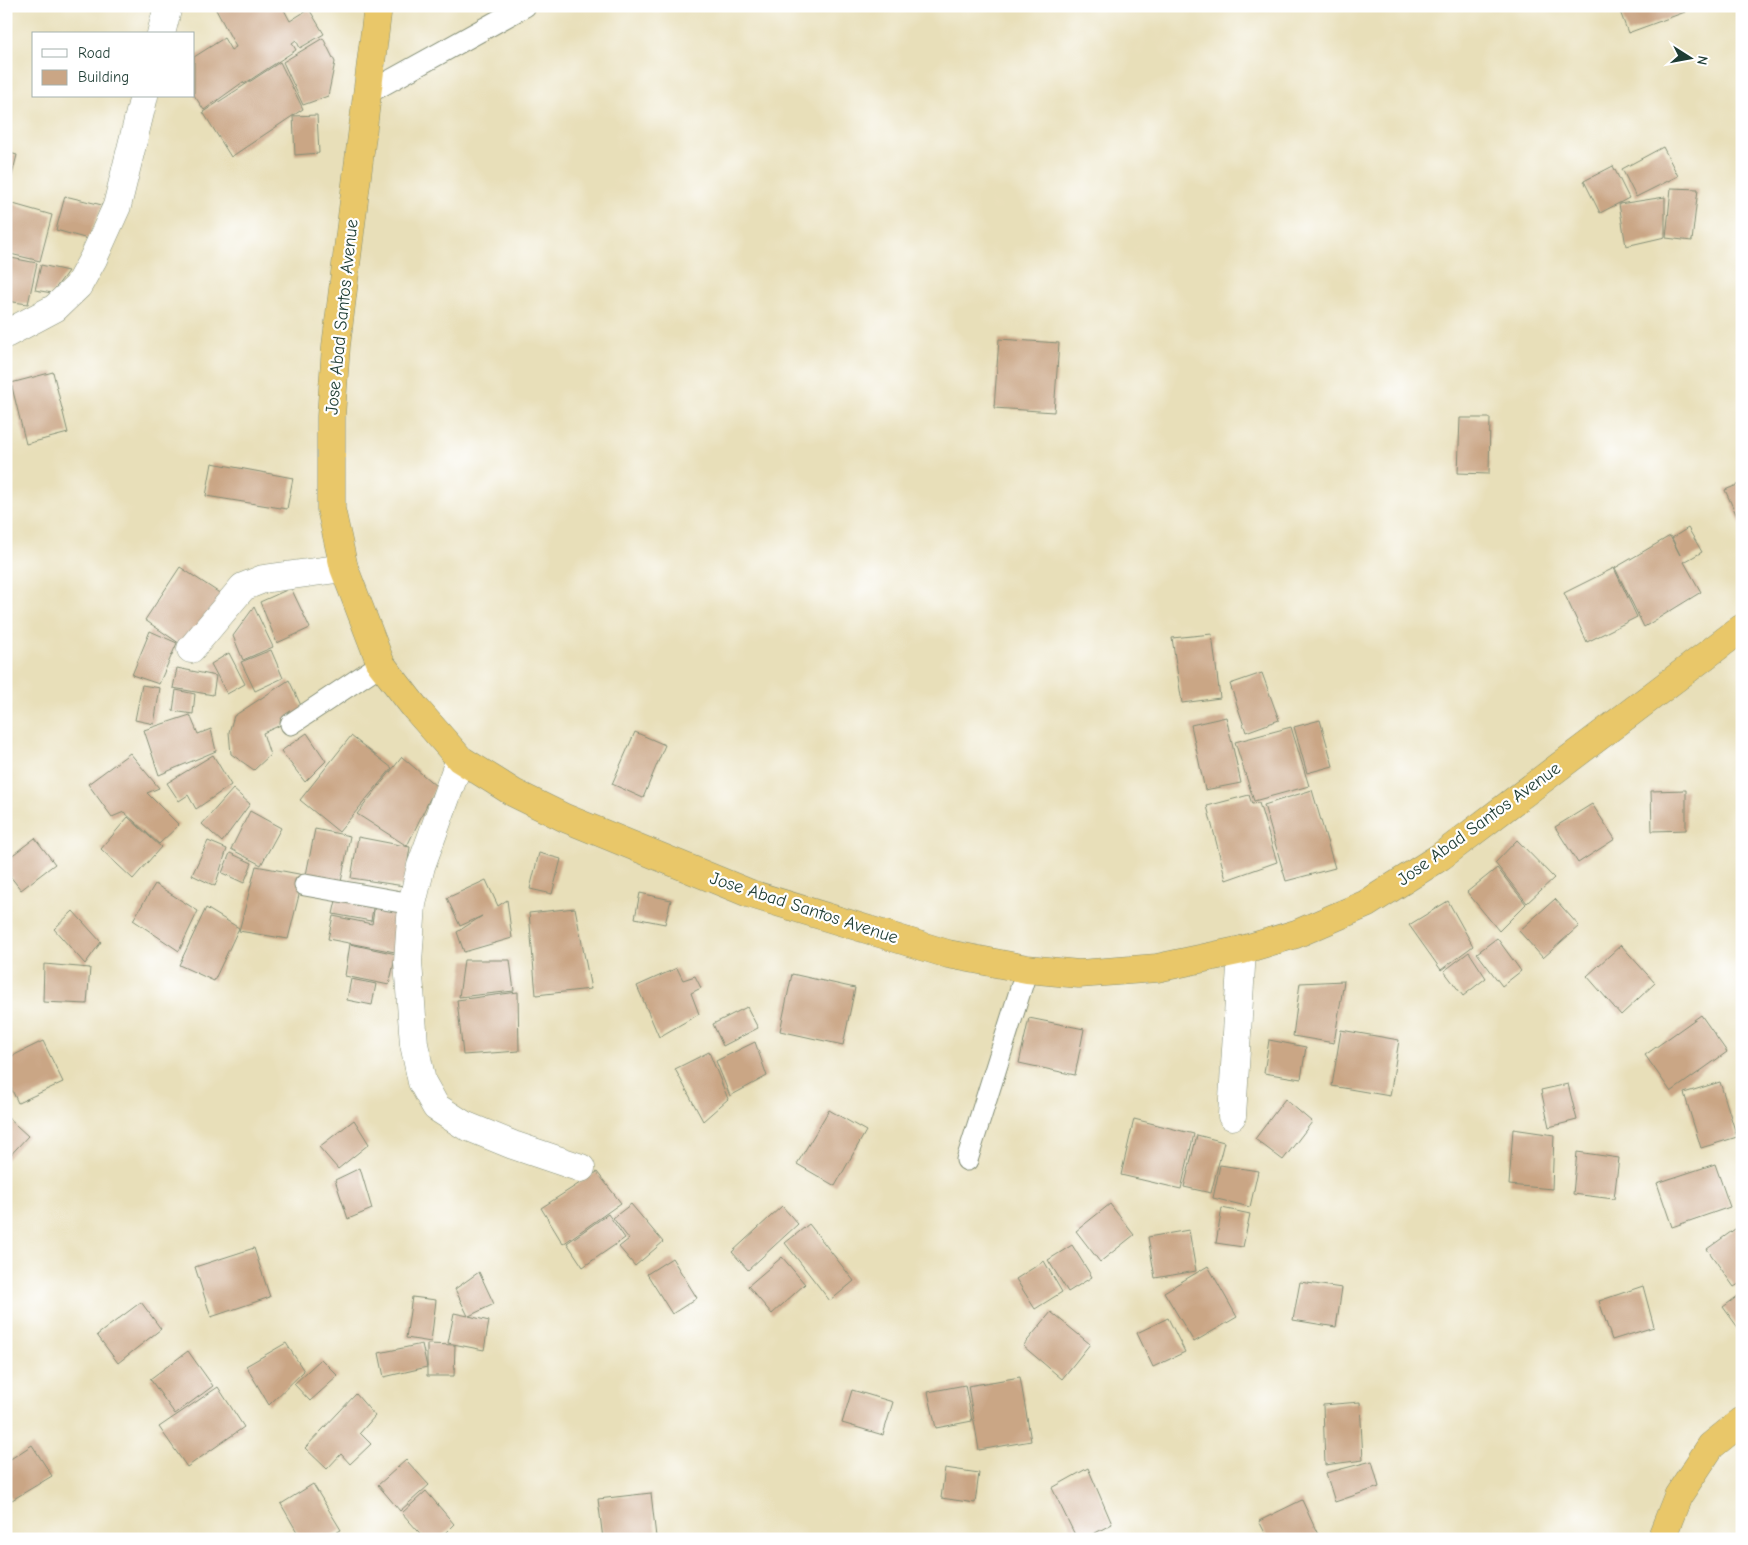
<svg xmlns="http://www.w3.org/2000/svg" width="1748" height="1545" font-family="'Comic Neue',sans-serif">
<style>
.building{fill:#caa685}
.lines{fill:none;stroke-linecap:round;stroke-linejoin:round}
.lane-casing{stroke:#848e76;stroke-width:23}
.street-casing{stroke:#848e76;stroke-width:29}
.highway-casing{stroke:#848e76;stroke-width:29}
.lane{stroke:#fff;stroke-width:21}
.street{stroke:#fff;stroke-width:28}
.highway{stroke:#e9c769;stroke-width:28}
.labels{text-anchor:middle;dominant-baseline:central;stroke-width:4.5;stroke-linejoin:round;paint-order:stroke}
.street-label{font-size:18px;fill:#1f3d34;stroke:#fff}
</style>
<rect width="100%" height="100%" fill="#fff"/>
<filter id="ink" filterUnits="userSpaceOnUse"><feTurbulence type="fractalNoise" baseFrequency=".02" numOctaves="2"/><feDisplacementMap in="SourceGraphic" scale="10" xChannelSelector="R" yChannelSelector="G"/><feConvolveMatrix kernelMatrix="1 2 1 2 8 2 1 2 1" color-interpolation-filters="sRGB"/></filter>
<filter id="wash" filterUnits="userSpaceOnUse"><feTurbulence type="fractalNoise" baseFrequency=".0096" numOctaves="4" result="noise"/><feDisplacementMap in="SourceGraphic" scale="20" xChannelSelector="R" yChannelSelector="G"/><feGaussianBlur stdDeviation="1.12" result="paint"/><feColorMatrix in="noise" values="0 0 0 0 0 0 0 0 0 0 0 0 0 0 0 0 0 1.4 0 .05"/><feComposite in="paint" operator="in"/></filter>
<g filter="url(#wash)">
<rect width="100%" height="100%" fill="#e8dfb9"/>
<g id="blocks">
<path class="building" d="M 214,6 L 282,6 L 290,21 L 309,9 L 324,34 L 300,48 L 296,40 L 292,43 L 296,50 L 244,84 L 243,82 L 204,110 L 194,95 L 194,57 L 224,38 L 231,50 L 236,47 Z
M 1618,6 L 1684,6 L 1685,12 L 1628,33 Z
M 323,38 L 335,62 L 328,96 L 303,105 L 283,62 Z
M 280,62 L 303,109 L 231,157 L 203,112 Z
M 317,115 L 319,153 L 295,155 L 293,116 Z
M 1663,147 L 1678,176 L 1636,197 L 1622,169 Z
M 6,152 L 17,155 L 7,195 L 6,195 Z
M 1613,166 L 1629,198 L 1600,213 L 1584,181 Z
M 1671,188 L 1698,189 L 1692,241 L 1666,238 Z
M 65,196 L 102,205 L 88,239 L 56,230 Z
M 1665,197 L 1665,237 L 1626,246 L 1619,204 Z
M 6,202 L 52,215 L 40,261 L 6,253 Z
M 6,257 L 37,263 L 28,304 L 6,301 Z
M 41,265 L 68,271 L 52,293 L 35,290 Z
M 999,339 L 1059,343 L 1054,412 L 994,408 Z
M 53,372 L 68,433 L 26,444 L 11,383 Z
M 1460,418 L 1490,418 L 1489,474 L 1458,473 Z
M 212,463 L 293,478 L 287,509 L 206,496 Z
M 1742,483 L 1742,527 L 1725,490 Z
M 1688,528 L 1702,552 L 1684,562 L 1701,592 L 1644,627 L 1615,568 L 1670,536 L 1680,555 L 1672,538 Z
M 180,567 L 224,596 L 189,650 L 145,620 Z
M 1614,568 L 1637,617 L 1587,642 L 1564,593 Z
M 291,588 L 310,628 L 277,643 L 260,602 Z
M 254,607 L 273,647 L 243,660 L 233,636 Z
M 150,631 L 177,643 L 159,684 L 132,675 Z
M 1212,634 L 1220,698 L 1182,703 L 1172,638 Z
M 271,650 L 283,678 L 255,691 L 241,662 Z
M 229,653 L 245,684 L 227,694 L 211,664 Z
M 177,668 L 216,676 L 213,695 L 173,688 Z
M 1262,673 L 1279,720 L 1246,732 L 1230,684 Z
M 289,680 L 305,714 L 263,733 L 270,755 L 254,770 L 231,754 L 229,732 L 234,716 Z
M 142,685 L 160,688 L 154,724 L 135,720 Z
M 176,690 L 195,694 L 193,714 L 173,711 Z
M 190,715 L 198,734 L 211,729 L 216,751 L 159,775 L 144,730 Z
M 1226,717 L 1241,783 L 1205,790 L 1191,725 Z
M 1320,720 L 1333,766 L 1307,773 L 1294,727 Z
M 1291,727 L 1309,786 L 1254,801 L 1235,742 Z
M 635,732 L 665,745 L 643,798 L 612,784 Z
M 307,733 L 326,761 L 305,782 L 281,751 Z
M 351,736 L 392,768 L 339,832 L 300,800 Z
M 130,753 L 159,788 L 147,793 L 179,825 L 159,844 L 124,812 L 112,817 L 88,784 Z
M 213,755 L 231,785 L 196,809 L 188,795 L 179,801 L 167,783 Z
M 402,757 L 436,786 L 407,846 L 357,814 Z
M 233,789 L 250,804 L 222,842 L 202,824 Z
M 1312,790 L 1335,868 L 1286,881 L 1264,805 Z
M 1686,790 L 1686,830 L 1652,831 L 1651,791 Z
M 1249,795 L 1252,804 L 1259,803 L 1277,862 L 1226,880 L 1207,806 Z
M 1592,804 L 1615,839 L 1578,863 L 1555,827 Z
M 250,811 L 281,828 L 261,865 L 231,849 Z
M 128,817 L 161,847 L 133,879 L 101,849 Z
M 315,829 L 350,836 L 341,882 L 306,875 Z
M 358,837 L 410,847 L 404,886 L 351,878 Z
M 35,838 L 55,864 L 21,890 L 6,871 L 6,860 Z
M 1517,840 L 1554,878 L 1527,903 L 1495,863 Z
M 208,841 L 227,849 L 215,886 L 192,875 Z
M 230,853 L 252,863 L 244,883 L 222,873 Z
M 539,853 L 561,859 L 552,894 L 530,889 Z
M 256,866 L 304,875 L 288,939 L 239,931 Z
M 1497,868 L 1526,904 L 1499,931 L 1467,892 Z
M 486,880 L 498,906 L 507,900 L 512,938 L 464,952 L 457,932 L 482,916 L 460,926 L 447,898 Z
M 155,884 L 198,911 L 179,951 L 133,920 Z
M 640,893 L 671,900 L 665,924 L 635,918 Z
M 337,896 L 374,902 L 371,921 L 333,914 Z
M 1555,899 L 1579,926 L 1543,958 L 1519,931 Z
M 1448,901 L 1473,946 L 1441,970 L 1409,925 Z
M 375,904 L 398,909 L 400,953 L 328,939 L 333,916 L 372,924 Z
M 206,908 L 239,928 L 214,981 L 179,965 Z
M 575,908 L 591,989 L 536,995 L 529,913 Z
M 73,911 L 101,942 L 85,964 L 54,929 Z
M 1497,938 L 1521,971 L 1502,986 L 1477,953 Z
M 350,944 L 396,954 L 389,985 L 345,976 Z
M 1621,945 L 1655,983 L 1621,1015 L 1587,976 Z
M 1469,952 L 1486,978 L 1463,996 L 1444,971 Z
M 464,960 L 510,960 L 514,991 L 459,997 Z
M 44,964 L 90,968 L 87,1004 L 43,1002 Z
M 677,968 L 683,980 L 695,976 L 701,988 L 691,993 L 699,1014 L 659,1037 L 637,986 Z
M 792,974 L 855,988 L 843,1045 L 780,1031 Z
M 351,979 L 376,984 L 372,1005 L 347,1000 Z
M 1344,981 L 1334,1043 L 1293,1036 L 1300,983 Z
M 518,992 L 519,1051 L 463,1055 L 457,1000 Z
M 747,1007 L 758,1028 L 723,1046 L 713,1024 Z
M 1701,1015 L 1727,1052 L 1671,1092 L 1645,1055 Z
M 1029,1018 L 1084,1029 L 1075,1075 L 1019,1063 Z
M 1341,1030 L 1399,1040 L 1390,1096 L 1332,1086 Z
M 1269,1040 L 1306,1047 L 1301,1079 L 1264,1073 Z
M 43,1041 L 63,1082 L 18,1103 L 6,1077 L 6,1059 Z
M 755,1042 L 767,1076 L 730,1096 L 716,1061 Z
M 709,1052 L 728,1099 L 703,1121 L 675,1069 Z
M 1720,1082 L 1737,1137 L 1701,1148 L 1684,1093 Z
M 1568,1084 L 1577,1120 L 1549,1127 L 1541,1090 Z
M 1285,1099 L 1312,1122 L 1283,1160 L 1255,1139 Z
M 829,1110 L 866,1131 L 835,1186 L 797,1164 Z
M 6,1116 L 28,1136 L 6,1160 Z
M 1134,1119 L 1194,1134 L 1181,1189 L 1121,1175 Z
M 354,1120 L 369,1144 L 338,1169 L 319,1147 Z
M 1513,1129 L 1554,1135 L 1552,1189 L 1509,1185 Z
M 1197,1135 L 1224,1142 L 1211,1193 L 1184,1187 Z
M 1577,1152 L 1619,1158 L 1614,1199 L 1573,1194 Z
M 1715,1164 L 1730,1207 L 1672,1227 L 1657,1183 Z
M 1220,1165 L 1258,1171 L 1250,1207 L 1213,1198 Z
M 360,1168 L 372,1209 L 348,1219 L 335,1180 Z
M 597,1172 L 621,1203 L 563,1244 L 541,1208 Z
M 631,1204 L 663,1242 L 635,1266 L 619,1247 L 629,1239 L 613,1218 Z
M 1110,1204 L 1134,1235 L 1100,1262 L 1076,1231 Z
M 782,1206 L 798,1224 L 748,1270 L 732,1252 Z
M 1222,1208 L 1250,1214 L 1243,1247 L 1216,1243 Z
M 608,1214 L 625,1238 L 583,1267 L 567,1243 Z
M 809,1224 L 854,1281 L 830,1301 L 785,1243 Z
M 1742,1224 L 1742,1282 L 1734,1287 L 1707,1249 Z
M 1189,1230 L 1196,1271 L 1155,1278 L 1148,1237 Z
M 1072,1245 L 1092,1277 L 1068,1292 L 1048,1260 Z
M 254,1248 L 270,1297 L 211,1317 L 195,1267 Z
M 782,1257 L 805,1284 L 772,1314 L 748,1286 Z
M 672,1258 L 697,1298 L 672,1314 L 647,1274 Z
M 1044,1261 L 1062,1292 L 1035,1309 L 1016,1279 Z
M 1208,1266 L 1237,1317 L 1194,1342 L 1164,1292 Z
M 479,1272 L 494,1304 L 469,1316 L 489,1321 L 484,1350 L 448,1343 L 454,1313 L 468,1316 L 455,1289 Z
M 1300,1282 L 1342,1288 L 1336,1327 L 1293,1320 Z
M 1643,1286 L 1654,1327 L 1612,1340 L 1599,1301 Z
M 1742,1293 L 1742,1333 L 1723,1307 Z
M 412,1297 L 436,1300 L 431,1342 L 406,1338 Z
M 141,1302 L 161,1329 L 118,1363 L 97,1335 Z
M 1051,1312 L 1090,1344 L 1062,1379 L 1023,1346 Z
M 1168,1318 L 1185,1352 L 1153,1367 L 1137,1333 Z
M 286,1343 L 304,1371 L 269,1405 L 246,1366 Z
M 422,1344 L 427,1367 L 384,1377 L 379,1353 Z
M 427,1344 L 455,1345 L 454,1376 L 427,1376 Z
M 188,1351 L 213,1386 L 175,1414 L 150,1379 Z
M 321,1359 L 338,1376 L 310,1401 L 294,1384 Z
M 1020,1377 L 1031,1441 L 979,1450 L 968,1386 Z
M 965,1385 L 972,1421 L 936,1428 L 928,1392 Z
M 218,1387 L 244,1427 L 187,1467 L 159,1427 Z
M 852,1390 L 893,1402 L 883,1435 L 842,1423 Z
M 356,1394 L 375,1416 L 360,1433 L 371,1444 L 350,1464 L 341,1454 L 327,1469 L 305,1448 Z
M 1360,1402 L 1363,1460 L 1325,1465 L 1323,1405 Z
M 32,1445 L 52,1476 L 12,1500 L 6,1490 L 6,1462 Z
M 406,1460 L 429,1485 L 400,1511 L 378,1485 Z
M 1372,1461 L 1379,1487 L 1335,1502 L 1326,1473 Z
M 945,1468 L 979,1473 L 975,1503 L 941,1498 Z
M 1088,1468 L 1112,1524 L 1084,1539 L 1077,1539 L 1052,1488 Z
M 313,1484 L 341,1530 L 325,1539 L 301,1539 L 281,1504 Z
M 426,1491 L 454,1524 L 439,1539 L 425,1539 L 402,1513 Z
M 651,1493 L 656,1537 L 639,1539 L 603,1539 L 598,1499 Z
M 1302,1500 L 1320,1539 L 1268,1539 L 1259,1521 Z"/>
</g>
</g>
<g filter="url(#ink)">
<use href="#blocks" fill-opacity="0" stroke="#848e76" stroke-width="1"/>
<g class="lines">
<g class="lane-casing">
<path id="lane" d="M 368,93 L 525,6
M 291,724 L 381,664
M 305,885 L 412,904
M 967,1160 L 1027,969"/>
</g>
<g class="street-casing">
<path id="street" d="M 161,34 L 168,6
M 6,334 L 55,308 L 78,286 L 93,259 L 117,206 L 144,96
M 191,649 L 243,587 L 263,579 L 344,568
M 460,759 L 421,866 L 412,904 L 408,962 L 414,1044 L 422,1082 L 436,1107 L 464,1125 L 513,1145 L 581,1168
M 1232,1116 L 1242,950"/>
</g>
<g class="highway-casing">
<path id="highway" d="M 378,6 L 336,346 L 331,416 L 331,509 L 344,568 L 381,664 L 416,709 L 460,759 L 514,793 L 565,818 L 751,894 L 948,954 L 1027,969 L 1079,974 L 1157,968 L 1242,950 L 1296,934 L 1366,904 L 1440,857 L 1742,628
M 1661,1539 L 1678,1496 L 1711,1446 L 1742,1421"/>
</g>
<use href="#lane" class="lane"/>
<use href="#street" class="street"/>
<use href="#highway" class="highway"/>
</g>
</g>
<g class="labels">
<g class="street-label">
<text transform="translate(342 317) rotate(-84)">Jose Abad Santos Avenue</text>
<text transform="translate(1479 824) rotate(-36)">Jose Abad Santos Avenue</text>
<text transform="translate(804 908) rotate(18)">Jose Abad Santos Avenue</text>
</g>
</g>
<rect width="1748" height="1545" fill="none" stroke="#fff" stroke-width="25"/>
<rect x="32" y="32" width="162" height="65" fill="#ffffff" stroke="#a5b1ae"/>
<rect x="42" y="49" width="25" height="8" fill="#ffffff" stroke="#a5b1ae"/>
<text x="78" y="58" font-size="15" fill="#1f3d34">Road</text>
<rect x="42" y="70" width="25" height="15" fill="#caa685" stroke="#a5b1ae"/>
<text x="78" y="82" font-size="15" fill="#1f3d34">Building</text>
<g transform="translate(1690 58) rotate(101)" stroke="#ffffff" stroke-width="4" paint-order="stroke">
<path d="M0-4L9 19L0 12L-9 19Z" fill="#1f3d34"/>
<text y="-8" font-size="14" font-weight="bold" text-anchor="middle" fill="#1f3d34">N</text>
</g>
</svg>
